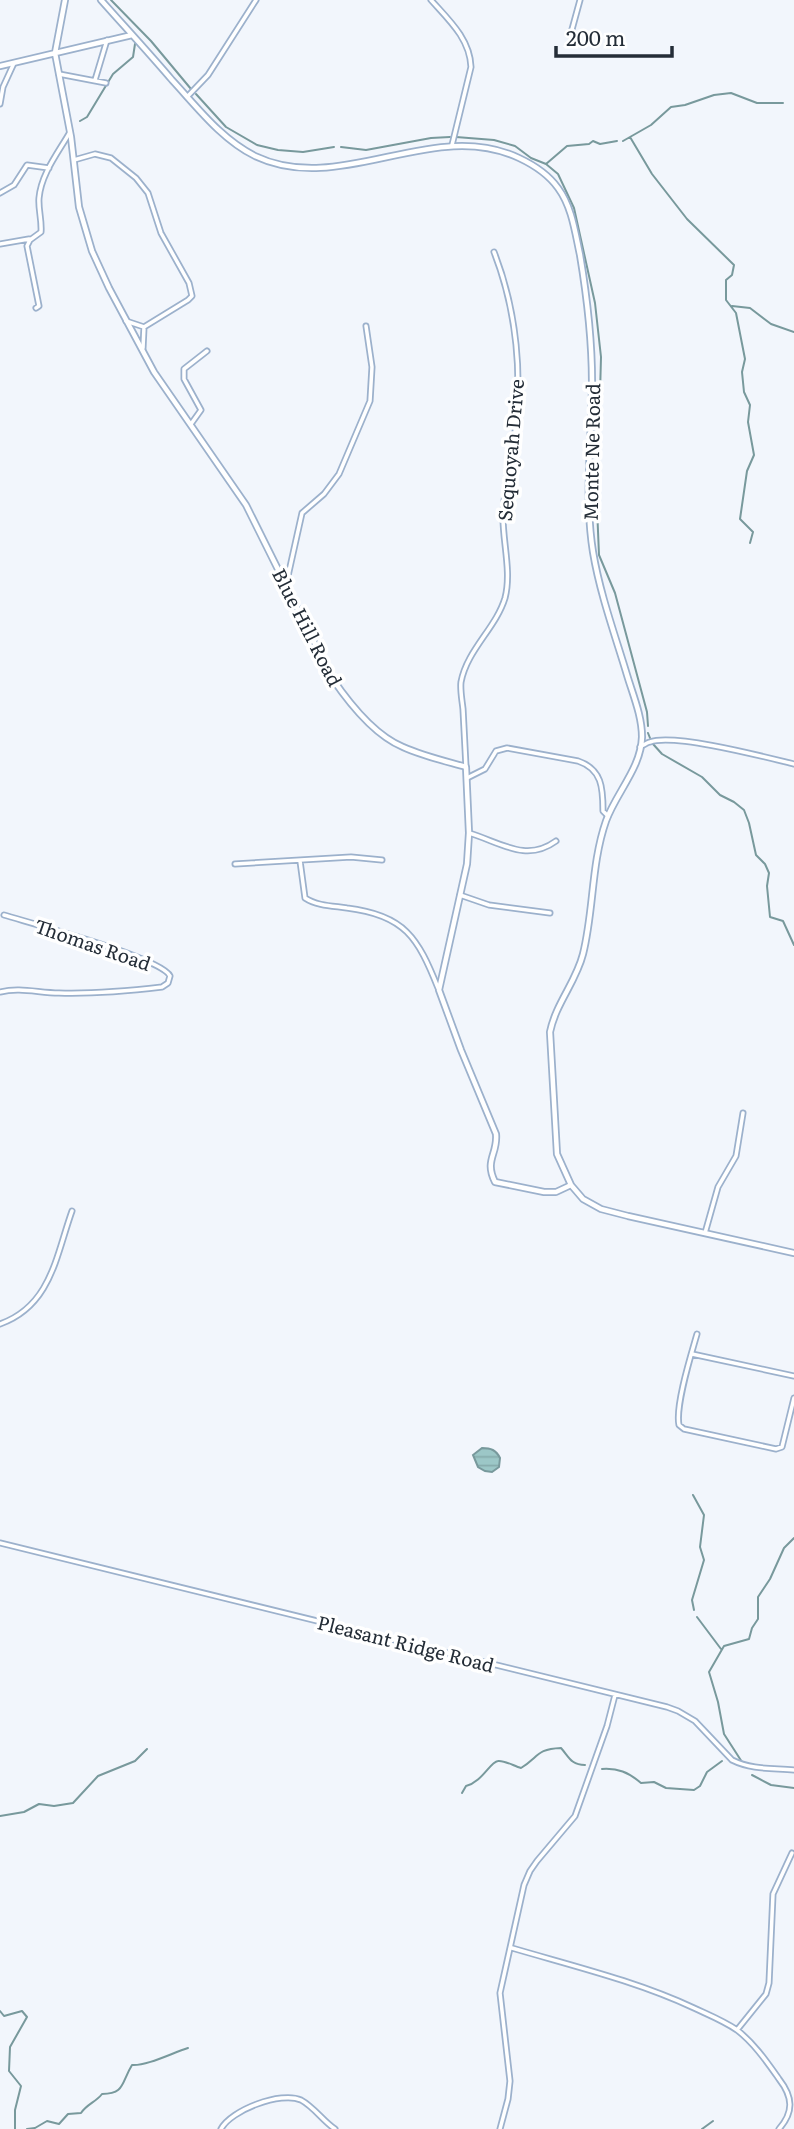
<svg xmlns="http://www.w3.org/2000/svg" width="794" height="2129" font-family="Literata,serif">
<style>
.water{fill:url(#water-rules);stroke:#78999c;stroke-width:2}
.lines{fill:none;stroke-linecap:round;stroke-linejoin:round}
.stream{stroke:#78999c;stroke-width:2}
.minor-casing{stroke:#9cb1cc;stroke-width:7}
.tertiary-casing{stroke:#9cb1cc;stroke-width:8}
.minor{stroke:#fff;stroke-width:3.5}
.tertiary{stroke:#fff;stroke-width:4.5}
.labels{text-anchor:middle;dominant-baseline:central;stroke-width:7;stroke-linejoin:round;paint-order:stroke}
.street-label{font-size:19px;fill:#242d37;stroke:#fff}
</style>
<defs>
<pattern id="water-rules" width="6" height="5" patternUnits="userSpaceOnUse" patternTransform="scale(1.75)"><rect width="6" height="5" fill="#9cc7c7"/><path d="M0 2.5h6" fill="none" stroke="#86abac"/></pattern>
</defs>
<rect width="100%" height="100%" fill="#f2f6fc"/>
<path class="water" d="M 482,1448 C 491,1448 496,1450 500,1458 L 499,1467 L 492,1472 L 485,1471 L 478,1467 L 473,1455 Z"/>
<g class="lines">
<path class="stream" d="M 111,0 L 151,41 L 191,89
M 196,94 L 226,127 L 257,145 L 278,150 L 303,152 L 334,147
M 80,121 L 87,117 L 113,74 L 133,57 L 135,44
M 456,137 L 494,140 L 515,146 L 531,158 L 546,164 L 558,174 L 574,208 L 595,303 L 601,357 L 597,507 L 599,555 L 615,593 L 647,712 L 648,726
M 630,137 L 652,174 L 687,219 L 734,265 L 732,275 L 726,280 L 726,300 L 736,313 L 745,359 L 742,372 L 744,392 L 750,405 L 748,422 L 754,455 L 747,471 L 740,519 L 753,532 L 750,543
M 623,141 L 651,125 L 671,107 L 685,105 L 714,95 L 731,93 L 757,103 L 783,103
M 341,147 L 366,150 L 431,138 L 450,137
M 546,164 L 567,146 L 589,144 L 593,141 L 600,144 L 617,141
M 732,306 L 750,308 L 771,324 L 794,332
M 648,733 L 650,738
M 653,744 L 662,754 L 702,777 L 720,795 L 734,802 L 744,810 L 749,823 L 756,855 L 765,864 L 769,873 L 767,886 L 770,917 L 783,921 L 794,945
M 693,1495 L 704,1515 L 700,1547 L 704,1560 L 692,1600 L 694,1610
M 697,1617 L 721,1649
M 742,1762 L 724,1734 L 718,1702 L 709,1672 L 724,1646 L 749,1639 L 752,1628 L 758,1619 L 758,1597 L 770,1579 L 784,1548 L 794,1538
M 602,1769 C 618,1768 628,1772 641,1783 L 654,1782 L 666,1788 L 694,1790 L 700,1786 L 707,1772 L 722,1761
M 752,1775 L 771,1785 L 794,1788
M 462,1793 L 466,1786 C 482,1782 490,1762 498,1761 C 504,1760 514,1766 521,1768 C 539,1757 536,1749 561,1748 C 569,1757 571,1765 585,1765
M 0,1816 L 24,1812 L 39,1804 L 54,1806 L 73,1803 L 98,1776 L 135,1761 L 147,1749
M 0,2011 L 4,2016 L 22,2011 L 27,2017 L 10,2047 L 9,2071 L 21,2086 L 15,2110 L 15,2129
M 27,2129 L 35,2128 L 47,2121 L 59,2124 L 68,2114 L 81,2113 C 87,2104 96,2102 102,2094 C 125,2094 121,2083 132,2065 C 147,2066 172,2053 188,2048
M 702,2129 L 713,2121"/>
<g class="minor-casing">
<path id="minor" d="M 431,0 C 449,20 470,39 471,67 L 452,145
M 571,33 L 580,0
M 59,74 L 106,83
M 95,80 L 107,40
M 187,97 L 208,75 L 256,0
M 0,104 L 3,87 L 14,63
M 74,160 L 95,154 L 111,158 L 136,178 L 148,193 L 161,233 L 189,283 L 192,296 L 188,300 L 144,327 L 143,348
M 0,193 L 14,185 L 27,165 L 49,168
M 0,244 L 29,239
M 36,308 L 39,306 L 27,246 L 30,240 L 41,232 C 42,220 38,209 39,198 C 41,174 58,153 70,132
M 126,321 L 144,327
M 191,424 L 201,410 L 184,379 L 184,369 L 207,351
M 286,585 L 302,513 L 324,494 L 339,474 L 370,401 L 372,367 L 366,326
M 640,747 C 642,746 648,742 650,742 C 674,733 765,757 794,764
M 466,767 C 465,747 464,728 463,709 C 462,700 460,690 461,682 C 467,650 496,628 505,598 C 512,571 502,540 503,513 C 504,488 511,464 514,440 C 523,377 517,311 494,252
M 467,778 L 485,769 L 496,751 L 507,748 L 578,761 C 602,769 603,788 603,811 L 608,816
M 469,833 C 500,842 526,863 556,841
M 300,861 L 305,898 C 317,906 334,906 347,908 C 405,915 418,938 438,988
M 235,864 L 351,857 L 382,860
M 460,895 L 489,905 L 550,913
M 0,992 C 20,987 39,993 59,993 C 94,994 128,991 162,987 L 168,983 L 170,976 C 162,958 30,923 4,915
M 705,1233 L 718,1187 L 736,1156 L 743,1113
M 0,1324 C 51,1306 56,1256 72,1211
M 697,1334 C 691,1355 675,1406 679,1425 L 684,1429 L 776,1449 L 782,1447 L 794,1398
M 692,1354 L 794,1376
M 0,1543 L 667,1707 L 678,1711 L 695,1721 L 732,1760 C 752,1770 773,1768 794,1770
M 512,1948 C 573,1966 636,1981 694,2008 C 709,2015 724,2021 737,2030 C 754,2043 767,2062 779,2079 C 793,2097 794,2112 779,2129
M 737,2030 L 766,1994 L 769,1983 L 773,1894 L 792,1853
M 221,2129 C 231,2110 281,2091 301,2100 C 314,2107 323,2121 335,2129
M 500,2129 L 508,2099 L 510,2081 L 500,1993 L 524,1885 L 530,1871 L 537,1861 L 575,1816 L 607,1726 L 615,1695"/>
</g>
<g class="tertiary-casing">
<path id="tertiary" d="M 65,0 L 55,53 L 71,137 L 79,207 L 92,251 L 109,288 L 154,372 L 246,505 L 332,678 C 349,703 374,735 403,747 C 423,756 445,761 466,767 L 469,833 L 467,864 L 439,990 L 461,1050 L 496,1134 C 498,1154 484,1160 495,1182 L 544,1192 L 556,1192 L 571,1185
M 101,0 C 125,27 149,53 172,80 C 197,107 221,139 255,156 C 341,197 433,117 519,158 C 534,165 548,174 558,188 C 572,207 575,232 580,255 C 587,297 592,339 592,382 C 592,438 584,496 593,552 C 600,594 615,635 627,675 C 633,695 642,716 642,737 C 641,768 616,793 606,821 C 591,864 594,910 583,954 C 576,982 556,1003 550,1032 L 557,1154 L 571,1185 L 583,1199 L 601,1209 L 628,1216 L 794,1253
M 0,66 L 132,35"/>
</g>
<use href="#minor" class="minor"/>
<use href="#tertiary" class="tertiary"/>
</g>
<g class="labels">
<g class="street-label">
<text transform="translate(510 450) rotate(-85)">Sequoyah Drive</text>
<text transform="translate(591 452) rotate(-89)">Monte Ne Road</text>
<text transform="translate(308 627) rotate(63)">Blue Hill Road</text>
<text transform="translate(93 944) rotate(19)">Thomas Road</text>
<text transform="translate(406 1643) rotate(14)">Pleasant Ridge Road</text>
</g>
</g>
<path d="M556 46v10h116v-10" fill="none" stroke="#242d37" stroke-width="3.5"/>
<text x="566" y="46" font-size="21" fill="#242d37" stroke="#ffffff" stroke-width="5" paint-order="stroke">200 m</text>
</svg>
